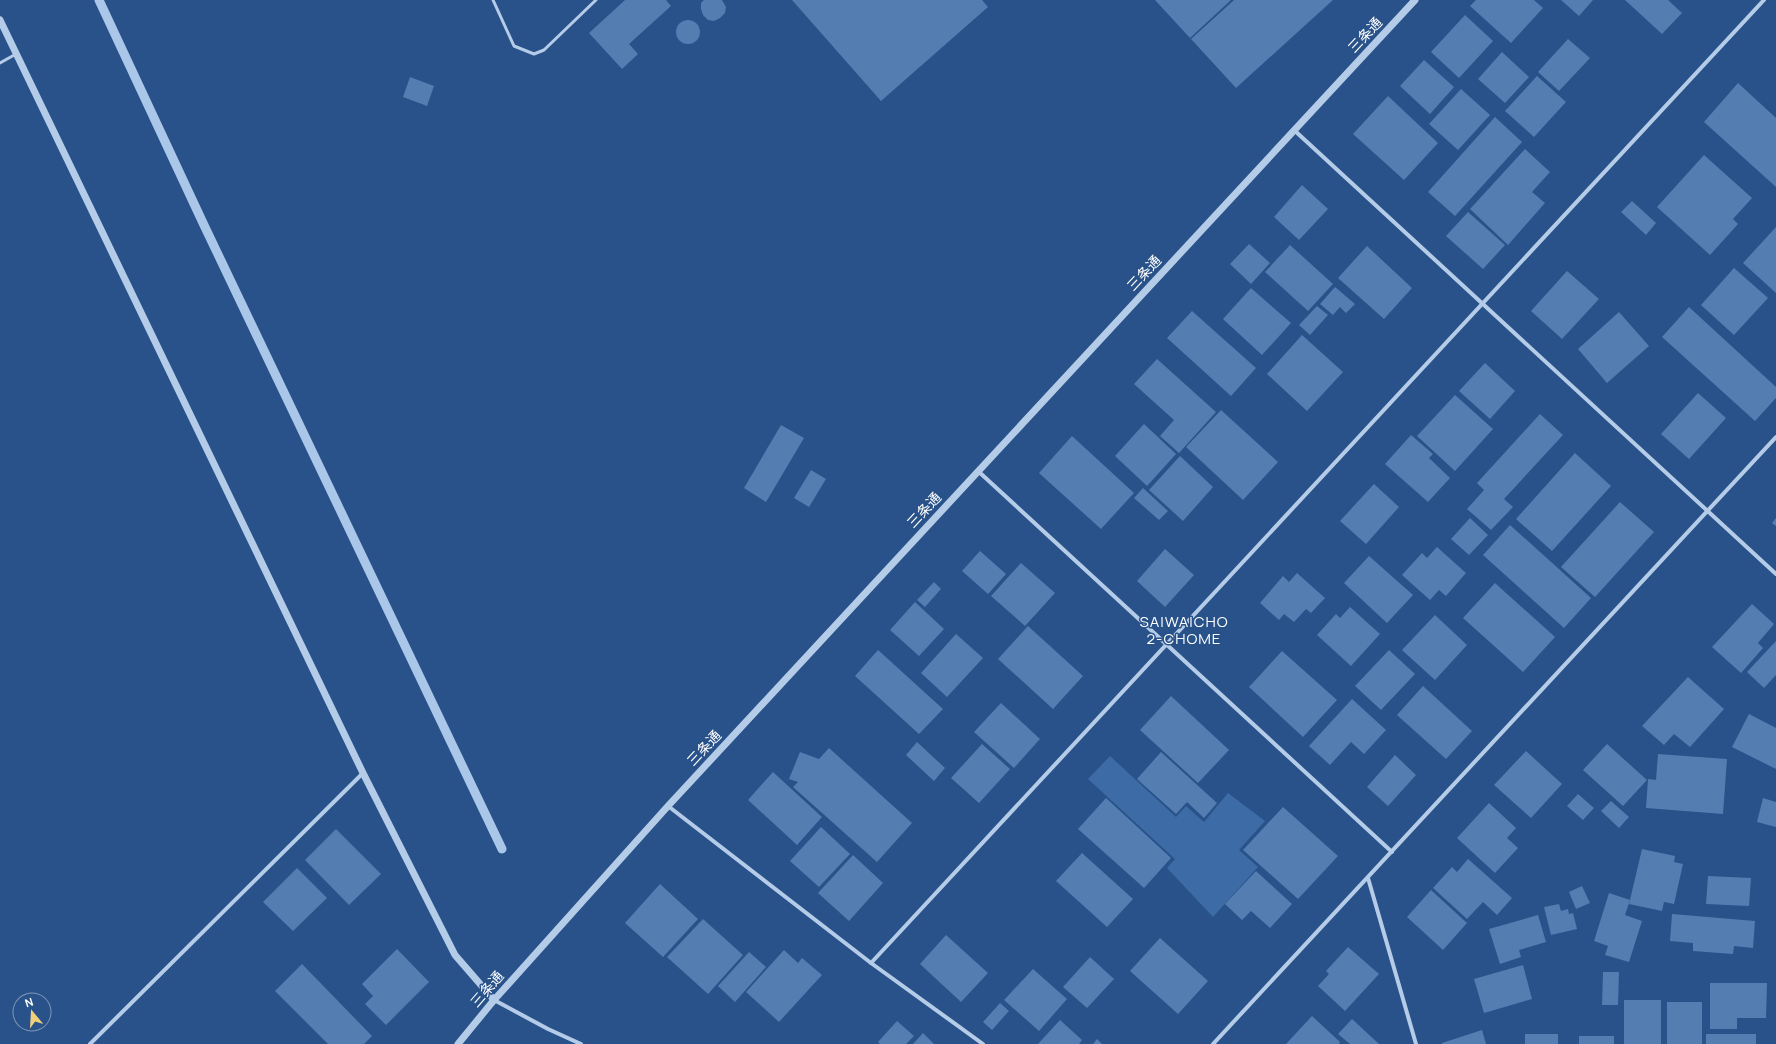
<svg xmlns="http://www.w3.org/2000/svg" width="1776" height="1044" font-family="Manrope,'Noto Sans JP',sans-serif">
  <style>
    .green { fill: #3c6ba5 }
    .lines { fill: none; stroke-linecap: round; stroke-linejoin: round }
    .stream { stroke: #aac7e9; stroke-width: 9 }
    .building { fill: #547db2 }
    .service { stroke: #b5cce9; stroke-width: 3 }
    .minor { stroke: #b5cce9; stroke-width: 4 }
    .tertiary { stroke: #b5cce9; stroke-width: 7 }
    .labels { text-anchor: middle; stroke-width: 3; stroke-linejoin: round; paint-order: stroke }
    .street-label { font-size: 14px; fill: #fff; stroke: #285289 }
    .neighbourhood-label { font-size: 15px; letter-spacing: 1px; fill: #fff; stroke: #285289 }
  </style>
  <rect width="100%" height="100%" fill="#285289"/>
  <path class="green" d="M1110 756 1176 817 1186 806 1204 822 1228 793 1265 821 1239 850 1258 867 1213 917 1167 868 1175 859 1088 779Z"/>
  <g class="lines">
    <path class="stream" d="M99 0 203 223 502 849"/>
  </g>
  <g class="building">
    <path d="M625 0H666L671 6 629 44 638 54 622 69 589 33Z"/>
    <path d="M704 0H722L726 7 725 13 720 18 714 21 708 20 703 15 701 9V3Z"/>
    <path d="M792 0H982L988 7 881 101Z"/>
    <path d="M1155 0H1231L1190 38Z"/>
    <path d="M1234 0H1333L1236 88 1191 39Z"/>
    <path d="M1476 0H1534L1543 8 1511 43 1470 6Z"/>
    <path d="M1561 0H1593L1579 16Z"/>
    <path d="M1625 0H1668L1682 13 1662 34Z"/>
    <path d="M1465 15 1493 41 1459 78 1431 52Z"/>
    <circle cx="688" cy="32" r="12"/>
    <path d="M1568 39 1590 58 1559 91 1538 72Z"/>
    <path d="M1502 52 1529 77 1505 103 1478 79Z"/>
    <path d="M1424 60 1454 87 1430 114 1400 86Z"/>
    <path d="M1537 76 1566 102 1534 137 1505 111Z"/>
    <path d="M410 77 434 86 427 106 403 97Z"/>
    <path d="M1738 83 1776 118V187L1704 122Z"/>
    <path d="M1461 89 1490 115 1458 150 1429 124Z"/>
    <path d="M1388 96 1438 143 1404 180 1353 134Z"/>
    <path d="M1495 117 1522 142 1455 216 1428 192Z"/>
    <path d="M1525 149 1550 172 1532 192 1545 203 1508 245 1470 209Z"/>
    <path d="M1704 155 1752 198 1733 219 1738 224 1710 255 1657 207Z"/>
    <path d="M1302 185 1328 209 1299 240 1274 217Z"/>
    <path d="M1632 201 1656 223 1646 235 1621 212Z"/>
    <path d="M1468 212 1505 245 1483 269 1446 236Z"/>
    <path d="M1776 227V293L1743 263Z"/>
    <path d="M1249 244 1270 263 1251 284 1230 264Z"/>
    <path d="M1290 245 1333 284 1308 311 1265 272Z"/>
    <path d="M1367 246 1412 288 1384 319 1338 278Z"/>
    <path d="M1734 268 1768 298 1734 335 1701 305Z"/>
    <path d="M1567 271 1599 299 1562 339 1531 311Z"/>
    <path d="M1335 287 1355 304 1346 313 1340 307 1333 315 1320 304Z"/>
    <path d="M1251 288 1291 323 1262 355 1223 319Z"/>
    <path d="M1317 306 1328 315 1310 335 1299 325Z"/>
    <path d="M1689 307 1776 387V398L1755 421 1662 337Z"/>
    <path d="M1192 311 1256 368 1231 396 1167 338Z"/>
    <path d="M1619 312 1649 346 1607 383 1578 349Z"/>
    <path d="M1302 335 1343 372 1307 411 1267 374Z"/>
    <path d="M1157 359 1216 412 1179 453 1160 436 1174 420 1134 384Z"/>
    <path d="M1485 363 1515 391 1490 419 1459 391Z"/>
    <path d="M1698 393 1726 418 1689 459 1661 434Z"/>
    <path d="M1455 395 1493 429 1455 471 1417 436Z"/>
    <path d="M1221 410 1278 462 1243 500 1186 447Z"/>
    <path d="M1540 414 1563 435 1504 499 1513 507 1491 530 1467 509 1484 490 1477 483Z"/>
    <path d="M1144 424 1176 454 1147 486 1115 456Z"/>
    <path d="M781 425 804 438 766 502 744 488Z"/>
    <path d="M1411 435 1433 454 1429 458 1450 478 1428 502 1385 464Z"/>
    <path d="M1072 436 1134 493 1101 529 1039 473Z"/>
    <path d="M1575 453 1611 486 1552 551 1516 519Z"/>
    <path d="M1180 456 1213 487 1183 521 1149 490Z"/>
    <path d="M811 470 826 479 809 507 794 498Z"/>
    <path d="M1374 484 1399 507 1366 544 1340 521Z"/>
    <path d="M1143 488 1168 511 1159 520 1134 498Z"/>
    <path d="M1620 502 1654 532 1595 597 1561 567Z"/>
    <path d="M1470 518 1488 535 1469 555 1451 539Z"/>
    <path d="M1776 518V526L1772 523Z"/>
    <path d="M1510 525 1591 598 1564 628 1483 555Z"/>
    <path d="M1437 547 1466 573 1446 596 1439 590 1430 600 1402 575 1422 553 1427 558Z"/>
    <path d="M1165 549 1194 575 1165 607 1137 581Z"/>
    <path d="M980 551 1006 574 988 594 962 571Z"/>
    <path d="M1369 556 1413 595 1387 623 1344 583Z"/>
    <path d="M1021 563 1055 593 1025 626 991 596Z"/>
    <path d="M1297 573 1325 598 1311 613 1306 609 1294 622 1284 614 1279 620 1260 603 1283 576 1289 582Z"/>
    <path d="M934 582 941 589 925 607 917 600Z"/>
    <path d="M1495 583 1555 637 1523 672 1463 618Z"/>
    <path d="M915 602 944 629 919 656 890 630Z"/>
    <path d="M1752 604 1774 624 1758 643 1763 648 1741 673 1712 647Z"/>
    <path d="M1350 607 1380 634 1351 666 1317 635 1336 614 1340 618Z"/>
    <path d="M1435 615 1467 645 1435 680 1402 650Z"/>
    <path d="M1028 626 1083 676 1053 709 998 659Z"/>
    <path d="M956 634 983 658 947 697 921 673Z"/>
    <path d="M1776 641V675L1764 688 1747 672Z"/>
    <path d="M878 650 943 709 919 734 855 676Z"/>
    <path d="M1389 650 1415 674 1381 710 1355 686Z"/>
    <path d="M1282 651 1337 700 1303 737 1249 687Z"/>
    <path d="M1688 677 1724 709 1690 747 1674 734 1664 745 1642 726Z"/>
    <path d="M1423 686 1472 731 1446 759 1397 715Z"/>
    <path d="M1171 696 1229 750 1198 783 1140 730Z"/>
    <path d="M1352 699 1386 730 1364 754 1351 742 1330 765 1309 746Z"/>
    <path d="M1001 703 1040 739 1014 768 974 732Z"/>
    <path d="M1749 714 1776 728V769L1732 747Z"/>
    <path d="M917 742 945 768 934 781 906 755Z"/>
    <path d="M982 744 1010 769 979 803 951 778Z"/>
    <path d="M1607 744 1647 780 1623 806 1583 770Z"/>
    <path d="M829 748 912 823 877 862 793 787 798 782 789 779 800 752 819 759Z"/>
    <path d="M1526 751 1562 784 1531 818 1494 785Z"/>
    <path d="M1161 752 1217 803 1204 818 1187 802 1176 814 1137 779Z"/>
    <path d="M1658 754 1727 759 1723 814 1646 808 1648 779 1656 780Z"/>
    <path d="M1395 755 1416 775 1388 806 1367 787Z"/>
    <path d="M773 772 822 817 797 845 748 800Z"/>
    <path d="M1578 794 1594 808 1583 820 1567 806Z"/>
    <path d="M1106 798 1171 858 1144 888 1078 829Z"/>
    <path d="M1763 798 1776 802V827L1757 822Z"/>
    <path d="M1611 801 1629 817 1619 828 1601 811Z"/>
    <path d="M1489 803 1516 828 1507 838 1518 848 1495 873 1457 838Z"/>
    <path d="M1283 807 1338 856 1298 899 1243 850Z"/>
    <path d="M821 827 850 854 819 887 790 861Z"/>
    <path d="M336 829 381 874 349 905 305 860Z"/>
    <path d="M1642 849 1675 856 1674 862 1683 864 1674 904 1664 902 1662 911 1629 904Z"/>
    <path d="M1082 853 1133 899 1107 927 1056 881Z"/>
    <path d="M853 855 883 883 849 921 818 893Z"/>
    <path d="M1468 859 1512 898 1497 915 1483 902 1467 919 1433 888 1452 867 1457 872Z"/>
    <path d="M297 868 327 898 293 931 263 902Z"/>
    <path d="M1256 871 1292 904 1270 928 1251 911 1242 920 1225 904Z"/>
    <path d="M1708 876 1751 878 1749 906 1706 904Z"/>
    <path d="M660 884 698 919 663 957 625 923Z"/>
    <path d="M1582 886 1590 903 1576 909 1569 892Z"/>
    <path d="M1431 890 1467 923 1443 950 1407 917Z"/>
    <path d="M1609 893 1630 900 1625 915 1642 921 1629 962 1605 955 1608 946 1594 941Z"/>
    <path d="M1559 904 1561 911 1568 909 1569 914 1573 913 1577 929 1551 935 1544 907Z"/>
    <path d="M1672 914 1755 921 1753 948 1734 946 1733 954 1693 951V943L1670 941Z"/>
    <path d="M1538 915 1546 942 1519 950 1521 957 1500 964 1489 929Z"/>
    <path d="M703 919 743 955 708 994 667 957Z"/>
    <path d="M946 935 988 973 961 1002 920 964Z"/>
    <path d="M1160 938 1208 981 1178 1014 1130 971Z"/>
    <path d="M1348 947 1379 974 1345 1011 1318 986 1329 974 1326 971Z"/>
    <path d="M397 949 429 982 386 1025 365 1004 373 996 362 984Z"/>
    <path d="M784 950 798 963 802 958 822 975 779 1022 746 992Z"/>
    <path d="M749 952 766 967 735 1002 718 986Z"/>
    <path d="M1090 957 1114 979 1087 1008 1063 987Z"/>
    <path d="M302 964 372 1036 364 1044H328L275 991Z"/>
    <path d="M1523 965 1532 999 1484 1013 1474 979Z"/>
    <path d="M1033 969 1067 999 1039 1031 1004 1000Z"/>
    <path d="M1603 972H1619L1618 1005H1602Z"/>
    <path d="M1710 983H1767L1766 1018H1737V1029H1710Z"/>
    <rect x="1624" y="1000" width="37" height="44"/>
    <rect x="1667" y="1002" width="35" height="42"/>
    <path d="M1000 1003 1009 1011 992 1030 983 1022Z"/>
    <path d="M1312 1016 1340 1042 1339 1044H1286Z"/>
    <path d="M1352 1019 1379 1044H1350L1338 1034Z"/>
    <path d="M1060 1020 1082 1040 1079 1044H1038Z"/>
    <path d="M897 1021 914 1036 906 1044H880L878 1042Z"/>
    <path d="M1482 1030 1486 1044H1442V1043Z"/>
    <path d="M923 1033 934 1044H913Z"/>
    <rect x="1525" y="1034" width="33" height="10"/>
    <rect x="1706" y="1034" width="50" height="10"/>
    <rect x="1579" y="1036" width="35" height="8"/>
    <path d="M1097 1039 1102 1044H1093Z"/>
  </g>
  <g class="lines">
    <g class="service">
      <path d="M493 0 514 46 534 54 544 50 596 0"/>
      <path d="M0 63 16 54"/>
    </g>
    <g class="minor">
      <path d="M1294 130 1776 574"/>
      <path d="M978 471 1392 852"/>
      <path d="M668 806 871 963 983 1044"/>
      <path d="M1368 878 1416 1044"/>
      <path d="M871 963 1764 0"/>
      <path d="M494 1000 548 1029 581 1044"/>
      <path d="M90 1044 363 773"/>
      <path d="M1213 1044 1776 437"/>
    </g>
    <g class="tertiary">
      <path d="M0 20 363 773 455 955 494 1000"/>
      <path d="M458 1044 494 1000 668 806 1415 0"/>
    </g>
  </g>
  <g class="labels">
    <g class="street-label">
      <text transform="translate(1365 35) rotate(-47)" y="5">三条通</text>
      <text transform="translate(1144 273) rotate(-47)" y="5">三条通</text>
      <text transform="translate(924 510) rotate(-47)" y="5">三条通</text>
      <text transform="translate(704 748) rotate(-47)" y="5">三条通</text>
      <text transform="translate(487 989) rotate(-49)" y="5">三条通</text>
    </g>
    <g class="neighbourhood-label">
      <text x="1184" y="627">SAIWAICHO<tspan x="1184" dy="17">2-CHOME</tspan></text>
    </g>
  </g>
  <g transform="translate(32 1012) rotate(342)"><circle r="19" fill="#285289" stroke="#7e97b8"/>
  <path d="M0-3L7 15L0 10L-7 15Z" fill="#f1d07b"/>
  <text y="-6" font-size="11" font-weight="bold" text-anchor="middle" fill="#ffffff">N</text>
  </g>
</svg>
